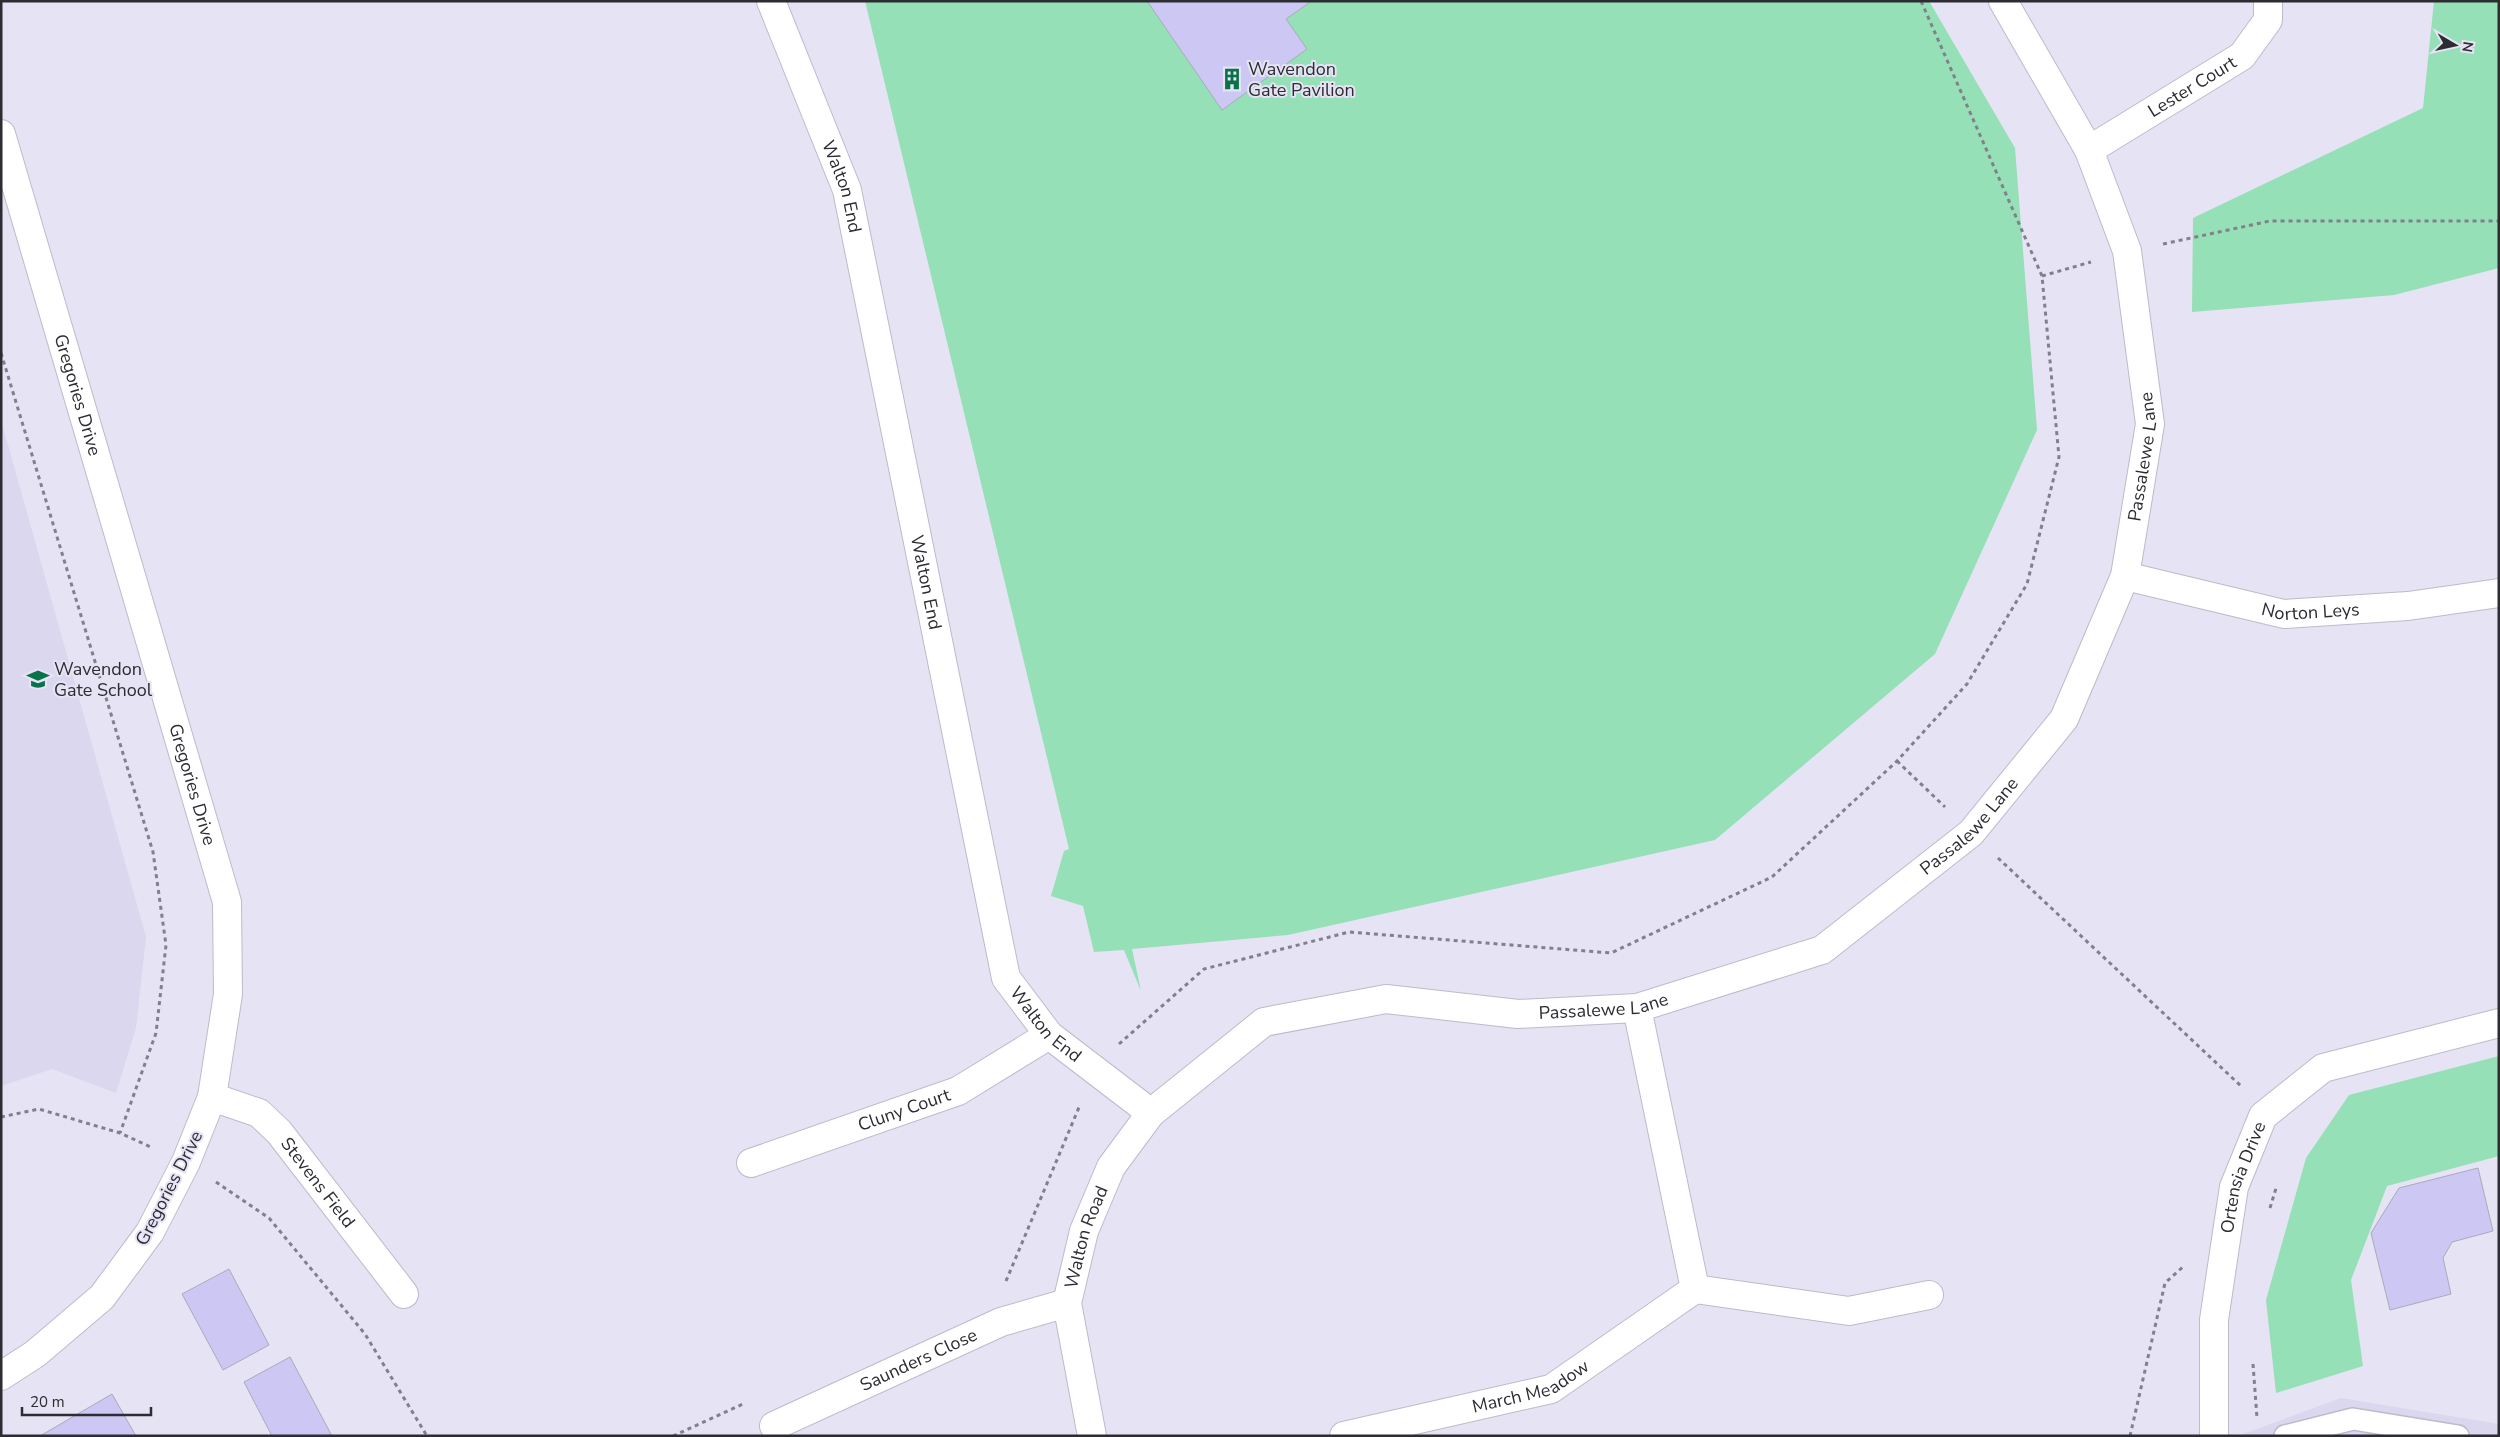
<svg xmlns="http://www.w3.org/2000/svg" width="2500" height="1437" font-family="'Nunito Sans',sans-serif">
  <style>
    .built { fill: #dad7ef }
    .green { fill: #95e0b7 }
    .building { fill: #cdc7f3; stroke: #aba9b9 }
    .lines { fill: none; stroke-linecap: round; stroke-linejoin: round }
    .service-casing { stroke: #bcbbcb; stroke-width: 24 }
    .minor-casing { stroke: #bcbbcb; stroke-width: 30 }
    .tertiary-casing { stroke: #bcbbcb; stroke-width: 30 }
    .path { stroke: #81808b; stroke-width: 3; stroke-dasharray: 4 4; stroke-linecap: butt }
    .service { stroke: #fff; stroke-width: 21 }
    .minor { stroke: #fff; stroke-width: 28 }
    .tertiary { stroke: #fff; stroke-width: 28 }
    .labels { text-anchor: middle; stroke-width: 4; stroke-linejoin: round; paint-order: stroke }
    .poi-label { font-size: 18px; fill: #2c2c32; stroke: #e5e3f4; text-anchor: start }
    .street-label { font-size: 18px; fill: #2c2c32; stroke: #e5e3f4 }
  </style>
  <rect width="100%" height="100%" fill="#e5e3f4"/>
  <g class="built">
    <path d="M1 420 146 937 136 1028 116 1093 52 1069 1 1086Z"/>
    <path d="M2341 1398 2499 1424V1436H2238Z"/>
  </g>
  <g class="green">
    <path d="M865 1H1929L2015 148 2037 430 1935 654 1715 840 1288 935 1132 949 1141 991 1124 950 1094 952 1083 906 1051 896 1064 851 1069 849Z"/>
    <path d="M2434 1H2499V268L2394 295 2192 312 2193 218 2423 108Z"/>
    <path d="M2499 1056V1156L2387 1186 2351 1280 2363 1366 2276 1393 2266 1300 2306 1158 2349 1095Z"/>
  </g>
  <g class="building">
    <path d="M1147 1H1308L1309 3 1286 19 1307 49 1222 110Z"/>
    <path d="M2478 1168 2493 1231 2452 1242 2443 1258 2451 1294 2390 1310 2371 1233 2399 1188Z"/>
    <path d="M229 1269 269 1345 223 1370 182 1294Z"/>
    <path d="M290 1357 332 1436H272L244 1382Z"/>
    <path d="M112 1394 136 1436H40Z"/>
  </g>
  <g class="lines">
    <g class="service-casing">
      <path id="service" d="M2285 1436 2353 1419 2458 1436"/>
    </g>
    <g class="minor-casing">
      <g id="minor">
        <path id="s1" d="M771 1 847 190 1006 978 1049 1035 1151 1113"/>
        <path id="s2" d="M2089 150 2242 56 2268 20V1"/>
        <path id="s3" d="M2125 576 2284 614 2408 606 2499 593"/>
        <path d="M1637 1008 1695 1289"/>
        <path id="s4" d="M212 1097 259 1113 279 1132 404 1294"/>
        <path id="s5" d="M751 1163 958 1091 1049 1035"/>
        <path id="s6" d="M774 1426 1001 1322 1067 1303"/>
        <path id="s7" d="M1344 1436 1551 1389 1695 1289 1849 1311 1929 1295"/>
        <path id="s8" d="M2214 1436V1320L2228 1226 2234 1187 2263 1116 2323 1068 2499 1023"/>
      </g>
    </g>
    <g class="tertiary-casing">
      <g id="tertiary">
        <path id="s9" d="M1 134 227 902 228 994 212 1097 186 1162 150 1232 102 1297 35 1354 1 1376"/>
        <path id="s10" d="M1092 1436 1067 1303 1084 1231 1111 1167 1151 1113 1264 1022 1386 999 1518 1014 1637 1008 1822 950 1971 833 2064 719 2125 576 2150 424 2127 251 2089 150 2003 1"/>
      </g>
    </g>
    <g class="path">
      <path d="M2163 244 2270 221H2499"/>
      <path d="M2042 276 2091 262"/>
      <path d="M1 353 153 852 166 945 156 1033 120 1133"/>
      <path d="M1897 761 1945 807"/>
      <path d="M1998 858 2242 1087"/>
      <path d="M1119 1044 1204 969 1349 932 1611 953 1772 877 1897 761 1967 684 2027 584 2059 457 2042 276 1921 1"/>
      <path d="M1 1117 39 1109 120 1133 153 1148"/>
      <path d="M216 1182 269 1218 365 1334 427 1436"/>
      <path d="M2270 1208 2277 1185"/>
      <path d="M1006 1281 1080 1105"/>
      <path d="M2253 1364 2257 1418"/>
      <path d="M673 1436 743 1404"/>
      <path d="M2130 1436 2165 1283 2185 1265"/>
    </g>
    <use href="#service" class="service"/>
    <use href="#minor" class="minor"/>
    <use href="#tertiary" class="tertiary"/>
  </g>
  <defs>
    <g id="building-bare" transform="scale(1.725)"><path d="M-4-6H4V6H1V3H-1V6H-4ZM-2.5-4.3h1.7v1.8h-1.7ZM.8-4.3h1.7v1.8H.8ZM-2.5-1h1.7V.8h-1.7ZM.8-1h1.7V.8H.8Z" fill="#097249" stroke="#e5e3f4" stroke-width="2.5" paint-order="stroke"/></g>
    <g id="school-bare" transform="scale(1.725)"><path d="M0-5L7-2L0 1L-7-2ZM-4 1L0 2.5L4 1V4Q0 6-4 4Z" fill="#097249" stroke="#e5e3f4" stroke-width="2.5" paint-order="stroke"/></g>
  </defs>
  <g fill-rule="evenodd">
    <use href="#building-bare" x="1232" y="79"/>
    <use href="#school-bare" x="38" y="679"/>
  </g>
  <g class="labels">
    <g class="poi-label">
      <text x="1248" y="75">Wavendon<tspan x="1248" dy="21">Gate Pavilion</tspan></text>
      <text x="54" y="675">Wavendon<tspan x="54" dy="21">Gate School</tspan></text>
    </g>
    <g class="street-label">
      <text dy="6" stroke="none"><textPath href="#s2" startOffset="121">Lester Court</textPath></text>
      <text dy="6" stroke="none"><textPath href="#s1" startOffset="199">Walton End</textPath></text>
      <text dy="6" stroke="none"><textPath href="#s9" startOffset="272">Gregories Drive</textPath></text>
      <text dy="6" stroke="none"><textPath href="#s10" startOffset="1674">Passalewe Lane</textPath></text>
      <text dy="6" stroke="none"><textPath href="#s1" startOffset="604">Walton End</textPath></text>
      <text dy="6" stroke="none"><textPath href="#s3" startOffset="190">Norton Leys</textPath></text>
      <text dy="6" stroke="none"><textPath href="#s9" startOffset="678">Gregories Drive</textPath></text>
      <text dy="6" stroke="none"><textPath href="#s10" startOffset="1254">Passalewe Lane</textPath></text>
      <text dy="6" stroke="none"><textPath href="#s10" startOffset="834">Passalewe Lane</textPath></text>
      <text dy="6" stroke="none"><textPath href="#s1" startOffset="1069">Walton End</textPath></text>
      <text dy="6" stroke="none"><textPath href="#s5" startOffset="162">Cluny Court</textPath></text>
      <text dy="6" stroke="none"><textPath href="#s8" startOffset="262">Ortensia Drive</textPath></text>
      <text dy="6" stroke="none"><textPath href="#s4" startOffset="141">Stevens Field</textPath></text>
      <text transform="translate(169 1188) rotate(-63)" y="6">Gregories Drive</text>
      <text dy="6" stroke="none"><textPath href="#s10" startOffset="204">Walton Road</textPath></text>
      <text dy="6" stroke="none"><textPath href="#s6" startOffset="159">Saunders Close</textPath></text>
      <text dy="6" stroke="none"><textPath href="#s7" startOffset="194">March Meadow</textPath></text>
    </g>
  </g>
  <rect width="2500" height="1437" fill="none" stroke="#2c2c32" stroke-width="5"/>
  <g transform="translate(2455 45) rotate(99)" stroke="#e5e3f4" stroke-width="4" paint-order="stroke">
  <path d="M0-4L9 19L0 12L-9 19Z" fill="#2c2c32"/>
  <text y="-8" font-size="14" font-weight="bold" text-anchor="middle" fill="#2c2c32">N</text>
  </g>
  <path d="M22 1407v8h129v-8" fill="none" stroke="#2c2c32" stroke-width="2.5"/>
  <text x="30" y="1407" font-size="15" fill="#2c2c32" stroke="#e5e3f4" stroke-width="4" paint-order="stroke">20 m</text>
</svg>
